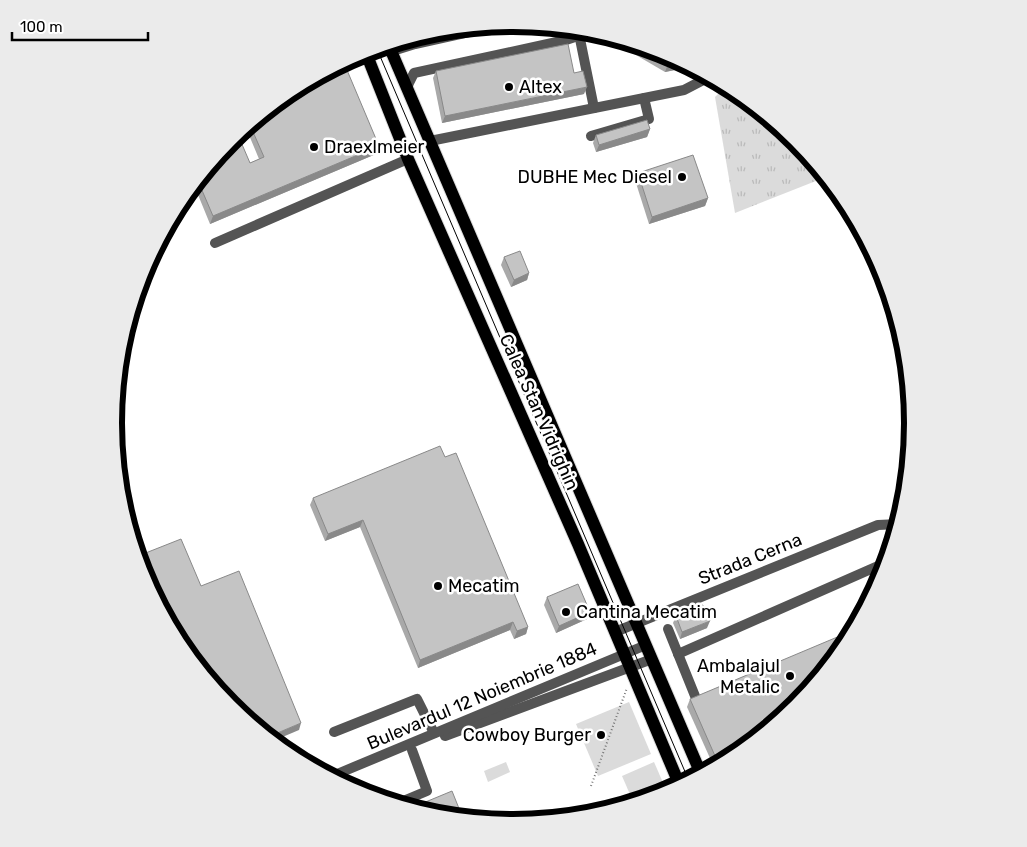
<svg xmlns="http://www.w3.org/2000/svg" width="1027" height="847" font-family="Rubik,sans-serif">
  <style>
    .green { fill: #dbdbdb }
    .park { fill: url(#park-tufts) }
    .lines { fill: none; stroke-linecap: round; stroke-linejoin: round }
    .major-casing { stroke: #dbdbdb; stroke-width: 14 }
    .path { stroke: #767676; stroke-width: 2; stroke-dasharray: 1 2.5; stroke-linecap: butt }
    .minor { stroke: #545454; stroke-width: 10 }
    .major { stroke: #000; stroke-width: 12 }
    .tram { stroke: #000; stroke-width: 1 }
    .wall { fill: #a9a9a9 }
    .shaded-wall { fill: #898989 }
    .building { fill: #c4c4c4; stroke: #898989 }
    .poi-dot { fill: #000; stroke: #fff; stroke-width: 2 }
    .labels { text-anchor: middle; stroke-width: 5; stroke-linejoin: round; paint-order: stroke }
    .poi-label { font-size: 18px; fill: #000; stroke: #fff; text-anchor: start }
    .street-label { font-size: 18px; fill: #000; stroke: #fff }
    .rim { fill: none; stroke: #000; stroke-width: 6 }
  </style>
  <defs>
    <pattern id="park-tufts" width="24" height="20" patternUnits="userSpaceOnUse" patternTransform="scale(1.25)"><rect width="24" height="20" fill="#dbdbdb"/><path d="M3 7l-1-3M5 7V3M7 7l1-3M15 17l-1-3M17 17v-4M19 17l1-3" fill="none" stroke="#bababa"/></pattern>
  </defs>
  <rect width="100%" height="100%" fill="#fff"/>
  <g class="green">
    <path d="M629 702 651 754 598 776 576 724Z"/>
    <path d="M506 762 510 772 488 782 484 771Z"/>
    <path d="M654 762 664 785 632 799 622 776Z"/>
  </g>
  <path class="park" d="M726 86 736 91 796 141 826 177 735 213 715 97Z"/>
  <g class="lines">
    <g class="major-casing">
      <g id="major">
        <path d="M389 46 701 774"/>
        <path d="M366 53 408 159 578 544 680 786"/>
      </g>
    </g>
    <path class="path" d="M591 786 627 688"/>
    <g class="minor">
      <path d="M579 34 594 108"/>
      <path d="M390 45 399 49 415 44 496 26"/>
      <path d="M407 87 414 73 566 40 575 37 582 31"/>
      <path d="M591 136 649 119 644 98"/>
      <path d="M430 141 684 90 709 77"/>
      <path d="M215 243 408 159"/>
      <path d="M668 629 695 696"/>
      <path d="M615 632 878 525 899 524"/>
      <path d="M678 654 887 562"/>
      <path d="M334 732 417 699 434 733"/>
      <path d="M445 736 652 659"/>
      <path d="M330 777 646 645"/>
      <path d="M396 804 427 791 412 750"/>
      <path d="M625 805 659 791 661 794"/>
    </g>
    <use href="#major" class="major"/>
    <path class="tram" d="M377 49 689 781"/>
  </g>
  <g class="wall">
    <path d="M626 42 667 54 690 67 665 72 624 48Z"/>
    <path d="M436 71 574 73 584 94 442 123 433 78Z"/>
    <path d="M292 91 379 146 376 154 210 224 194 185 231 141 250 163 259 159 246 128Z"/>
    <path d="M650 129 647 137 596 152 593 143 596 135Z"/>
    <path d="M638 173 708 198 705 206 649 224 635 180Z"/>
    <path d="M504 257 529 273 527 280 511 287 501 265Z"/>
    <path d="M445 457 528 627 526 634 514 639 510 630 418 668 360 527 325 541 310 505 313 498Z"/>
    <path d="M547 597 590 612 587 619 556 633 544 605Z"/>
    <path d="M676 616 707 628 680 639 673 623Z"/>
    <path d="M690 699 735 756 714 767 687 707Z"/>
  </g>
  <g class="shaded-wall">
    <path d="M671 56 690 67 665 72Z"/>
    <path d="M587 87 584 94 442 123 445 116Z"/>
    <path d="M650 129 647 137 596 152 599 145Z"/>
    <path d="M379 146 376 154 210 224 213 216Z"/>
    <path d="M708 198 705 206 649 224 652 217Z"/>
    <path d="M529 273 527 280 511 287 514 280Z"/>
    <path d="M363 520 360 527 325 541 328 534Z"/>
    <path d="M590 612 587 619 556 633 559 626Z"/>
    <path d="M710 621 707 628 680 639 682 632Z"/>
    <path d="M513 622 510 630 418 668 420 660Z"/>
    <path d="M528 627 526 634 514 639 517 631Z"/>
    <path d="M301 723 299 730 273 741 268 737Z"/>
  </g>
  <g class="building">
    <path d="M568 44 574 73 583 71 587 87 445 116 436 71Z"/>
    <path d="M344 63 379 146 213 216 198 181 231 141 238 135 250 163 264 157 250 125 292 91Z"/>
    <path d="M647 120 650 129 599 145 596 135Z"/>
    <path d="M693 155 708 198 652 217 638 173Z"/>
    <path d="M520 251 529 273 514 280 504 257Z"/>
    <path d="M440 446 445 457 456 453 528 627 517 631 513 622 420 660 363 520 328 534 313 498Z"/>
    <path d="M181 539 201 586 239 571 301 723 268 737 231 706 181 645 144 576 138 556Z"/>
    <path d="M578 584 590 612 559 626 547 597Z"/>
    <path d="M703 605 710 621 682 632 676 616Z"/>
    <path d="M854 630 846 646 796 706 735 756 719 765 690 699Z"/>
    <path d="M452 791 462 816 457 818 435 816 411 808Z"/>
    <path d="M660 792 664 794 638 801Z"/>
  </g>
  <g class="poi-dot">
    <circle cx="509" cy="87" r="5"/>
    <circle cx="314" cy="147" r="5"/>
    <circle cx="682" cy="177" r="5"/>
    <circle cx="438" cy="586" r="5"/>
    <circle cx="566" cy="612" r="5"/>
    <circle cx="790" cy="676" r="5"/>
    <circle cx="601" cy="735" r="5"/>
  </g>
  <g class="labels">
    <g class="poi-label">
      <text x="519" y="93">Altex</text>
      <text x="324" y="153">Draexlmeier</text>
      <text x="672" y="183" text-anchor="end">DUBHE Mec Diesel</text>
      <text x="448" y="592">Mecatim</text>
      <text x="576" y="618">Cantina Mecatim</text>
      <text x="780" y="672" text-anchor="end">Ambalajul<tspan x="780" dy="21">Metalic</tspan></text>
      <text x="591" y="741" text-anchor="end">Cowboy Burger</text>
    </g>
    <g class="street-label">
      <text transform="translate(539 412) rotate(66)" y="6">Calea Stan Vidrighin</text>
      <text transform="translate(750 559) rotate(-22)" y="6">Strada Cerna</text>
      <text transform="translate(482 696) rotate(-23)" y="6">Bulevardul 12 Noiembrie 1884</text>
    </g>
  </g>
  <path d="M0 0H1027V847H0ZM122 423a391 391 0 1 1 782 0a391 391 0 1 1-782 0Z" fill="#ebebeb" fill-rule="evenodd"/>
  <path class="rim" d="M122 423a391 391 0 1 1 782 0a391 391 0 1 1-782 0Z"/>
  <path d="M12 32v8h136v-8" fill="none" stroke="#000000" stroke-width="2.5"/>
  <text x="20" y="32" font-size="15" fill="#000000" stroke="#ffffff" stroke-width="4" paint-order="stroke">100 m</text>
</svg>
